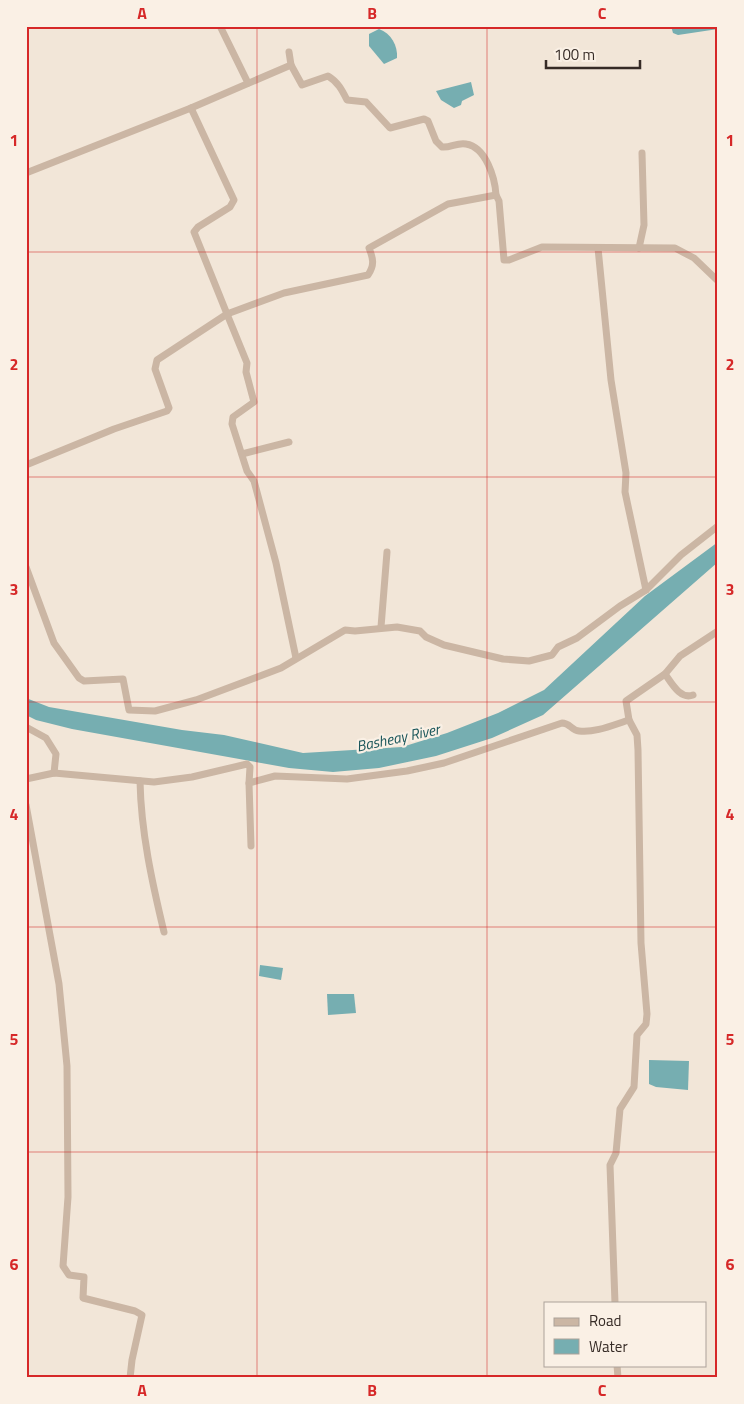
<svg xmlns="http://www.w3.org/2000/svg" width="744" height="1404" font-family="'Titillium Web',sans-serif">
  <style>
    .water { fill: #76aeb1 }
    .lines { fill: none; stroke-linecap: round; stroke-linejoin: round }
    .minor { stroke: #cbb6a4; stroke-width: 7 }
    .grid { fill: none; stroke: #d62828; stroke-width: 1; stroke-opacity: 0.55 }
    .labels { text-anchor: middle; stroke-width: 4.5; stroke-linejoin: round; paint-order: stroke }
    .water-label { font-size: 15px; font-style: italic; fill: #195559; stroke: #faf0e5 }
    .neatline { fill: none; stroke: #d62828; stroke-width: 2 }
    .grid-label { font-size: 16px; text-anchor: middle; font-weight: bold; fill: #d62828 }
  </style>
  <rect width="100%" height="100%" fill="#f2e6d8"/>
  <g class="water">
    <path d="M671 26H718V29L678 35 673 33Z"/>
    <path d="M379 29C391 33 398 46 397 58L384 64 369 46V34Z"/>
    <path d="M471 82 474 95 462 101 461 105 454 108 441 100 436 91Z"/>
    <path d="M718 542V562L543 715 492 738 436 756 379 768 333 772 289 768 72 729 36 720 26 715V698L49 707 182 730 224 735 303 753 402 747 447 733 498 713 544 690 645 596Z"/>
    <path d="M260 965 283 968 281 980 259 976Z"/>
    <path d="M327 994H354L356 1013 328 1015Z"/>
    <path d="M649 1060 689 1061 688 1090 656 1087 649 1084Z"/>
  </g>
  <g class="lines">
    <g class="minor">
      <path d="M220 26 248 83"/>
      <path d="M291 65 302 85 328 76C338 82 342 90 347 100L366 102 390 128 424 119 428 121 436 141 442 147C450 148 458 142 466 144 486 147 495 178 496 195"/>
      <path d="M191 108 234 200 230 207 198 227 194 232 227 314 284 293 368 275C375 265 373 258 369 248L448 204 496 195 499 201 504 260H509L542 247 675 248 694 258 718 281"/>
      <path d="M26 173 191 108 291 65 289 52"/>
      <path d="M598 248 611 380 626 473 625 492 646 590"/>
      <path d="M639 248 644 225 642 153"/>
      <path d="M242 454 289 442"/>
      <path d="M26 465 114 429 167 411 169 408 155 369 157 360 227 314 247 363 246 372 254 402 233 417 232 424 247 471 254 481 276 563 296 658"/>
      <path d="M26 567 54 643 79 678 84 681 123 679 129 710 155 711 196 700 281 668 345 630 355 631 397 627 420 631 426 637 444 645 503 659 529 661 552 655 558 647 577 638 620 606 646 590 681 555 718 526"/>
      <path d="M381 627 387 552"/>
      <path d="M665 674C671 682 680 700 693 695"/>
      <path d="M26 727 46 738 56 754 54 773"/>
      <path d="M26 779 54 773 154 782 192 777 247 764 250 767 249 783"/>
      <path d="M140 781C141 832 152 882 164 932"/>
      <path d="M26 805 59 984 67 1066 68 1197 63 1266 69 1275 84 1277 83 1298 135 1311 142 1315 132 1360 130 1378"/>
      <path d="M251 846 249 783 275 776 347 779 407 771 444 763 562 723C570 723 571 730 579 731 595 733 613 725 629 720L626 701 665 674 680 656 718 631"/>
      <path d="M615 1303 610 1165 616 1153 620 1109 634 1087 637 1035 646 1024 647 1014 641 943 638 750 637 735 629 720"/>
      <path d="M617 1365 618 1378"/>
    </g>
  </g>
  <path class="grid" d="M257 26V1378M487 26V1378M26 252H718M26 477H718M26 702H718M26 927H718M26 1152H718"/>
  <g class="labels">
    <g class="water-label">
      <text transform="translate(398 738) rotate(-12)" y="5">Basheay River</text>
    </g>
  </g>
  <rect width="744" height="1404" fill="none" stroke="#faf0e5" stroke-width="55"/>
  <rect x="544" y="1302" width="162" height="65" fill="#faf0e5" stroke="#aca199"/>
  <rect x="554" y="1318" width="25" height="8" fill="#cbb6a4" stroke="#aca199"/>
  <text x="589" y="1326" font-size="15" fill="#362b26">Road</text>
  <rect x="554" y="1339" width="25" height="15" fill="#76aeb1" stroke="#aca199"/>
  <text x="589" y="1352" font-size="15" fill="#362b26">Water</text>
  <path d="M546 60v8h94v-8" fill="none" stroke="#362b26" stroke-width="2.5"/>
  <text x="554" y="60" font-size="15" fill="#362b26" stroke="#faf0e5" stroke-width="4" paint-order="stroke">100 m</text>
  <rect x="28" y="28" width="688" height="1348" class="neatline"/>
  <g class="grid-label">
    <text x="142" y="19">A</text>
    <text x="372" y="19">B</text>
    <text x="602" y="19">C</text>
    <text x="14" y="146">1</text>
    <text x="730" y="146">1</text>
    <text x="14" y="370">2</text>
    <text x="730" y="370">2</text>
    <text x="14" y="595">3</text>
    <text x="730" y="595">3</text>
    <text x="14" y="820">4</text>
    <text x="730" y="820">4</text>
    <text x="14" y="1045">5</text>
    <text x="730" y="1045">5</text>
    <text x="14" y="1270">6</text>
    <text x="730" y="1270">6</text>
    <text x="142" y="1396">A</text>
    <text x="372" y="1396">B</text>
    <text x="602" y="1396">C</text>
  </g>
</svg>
